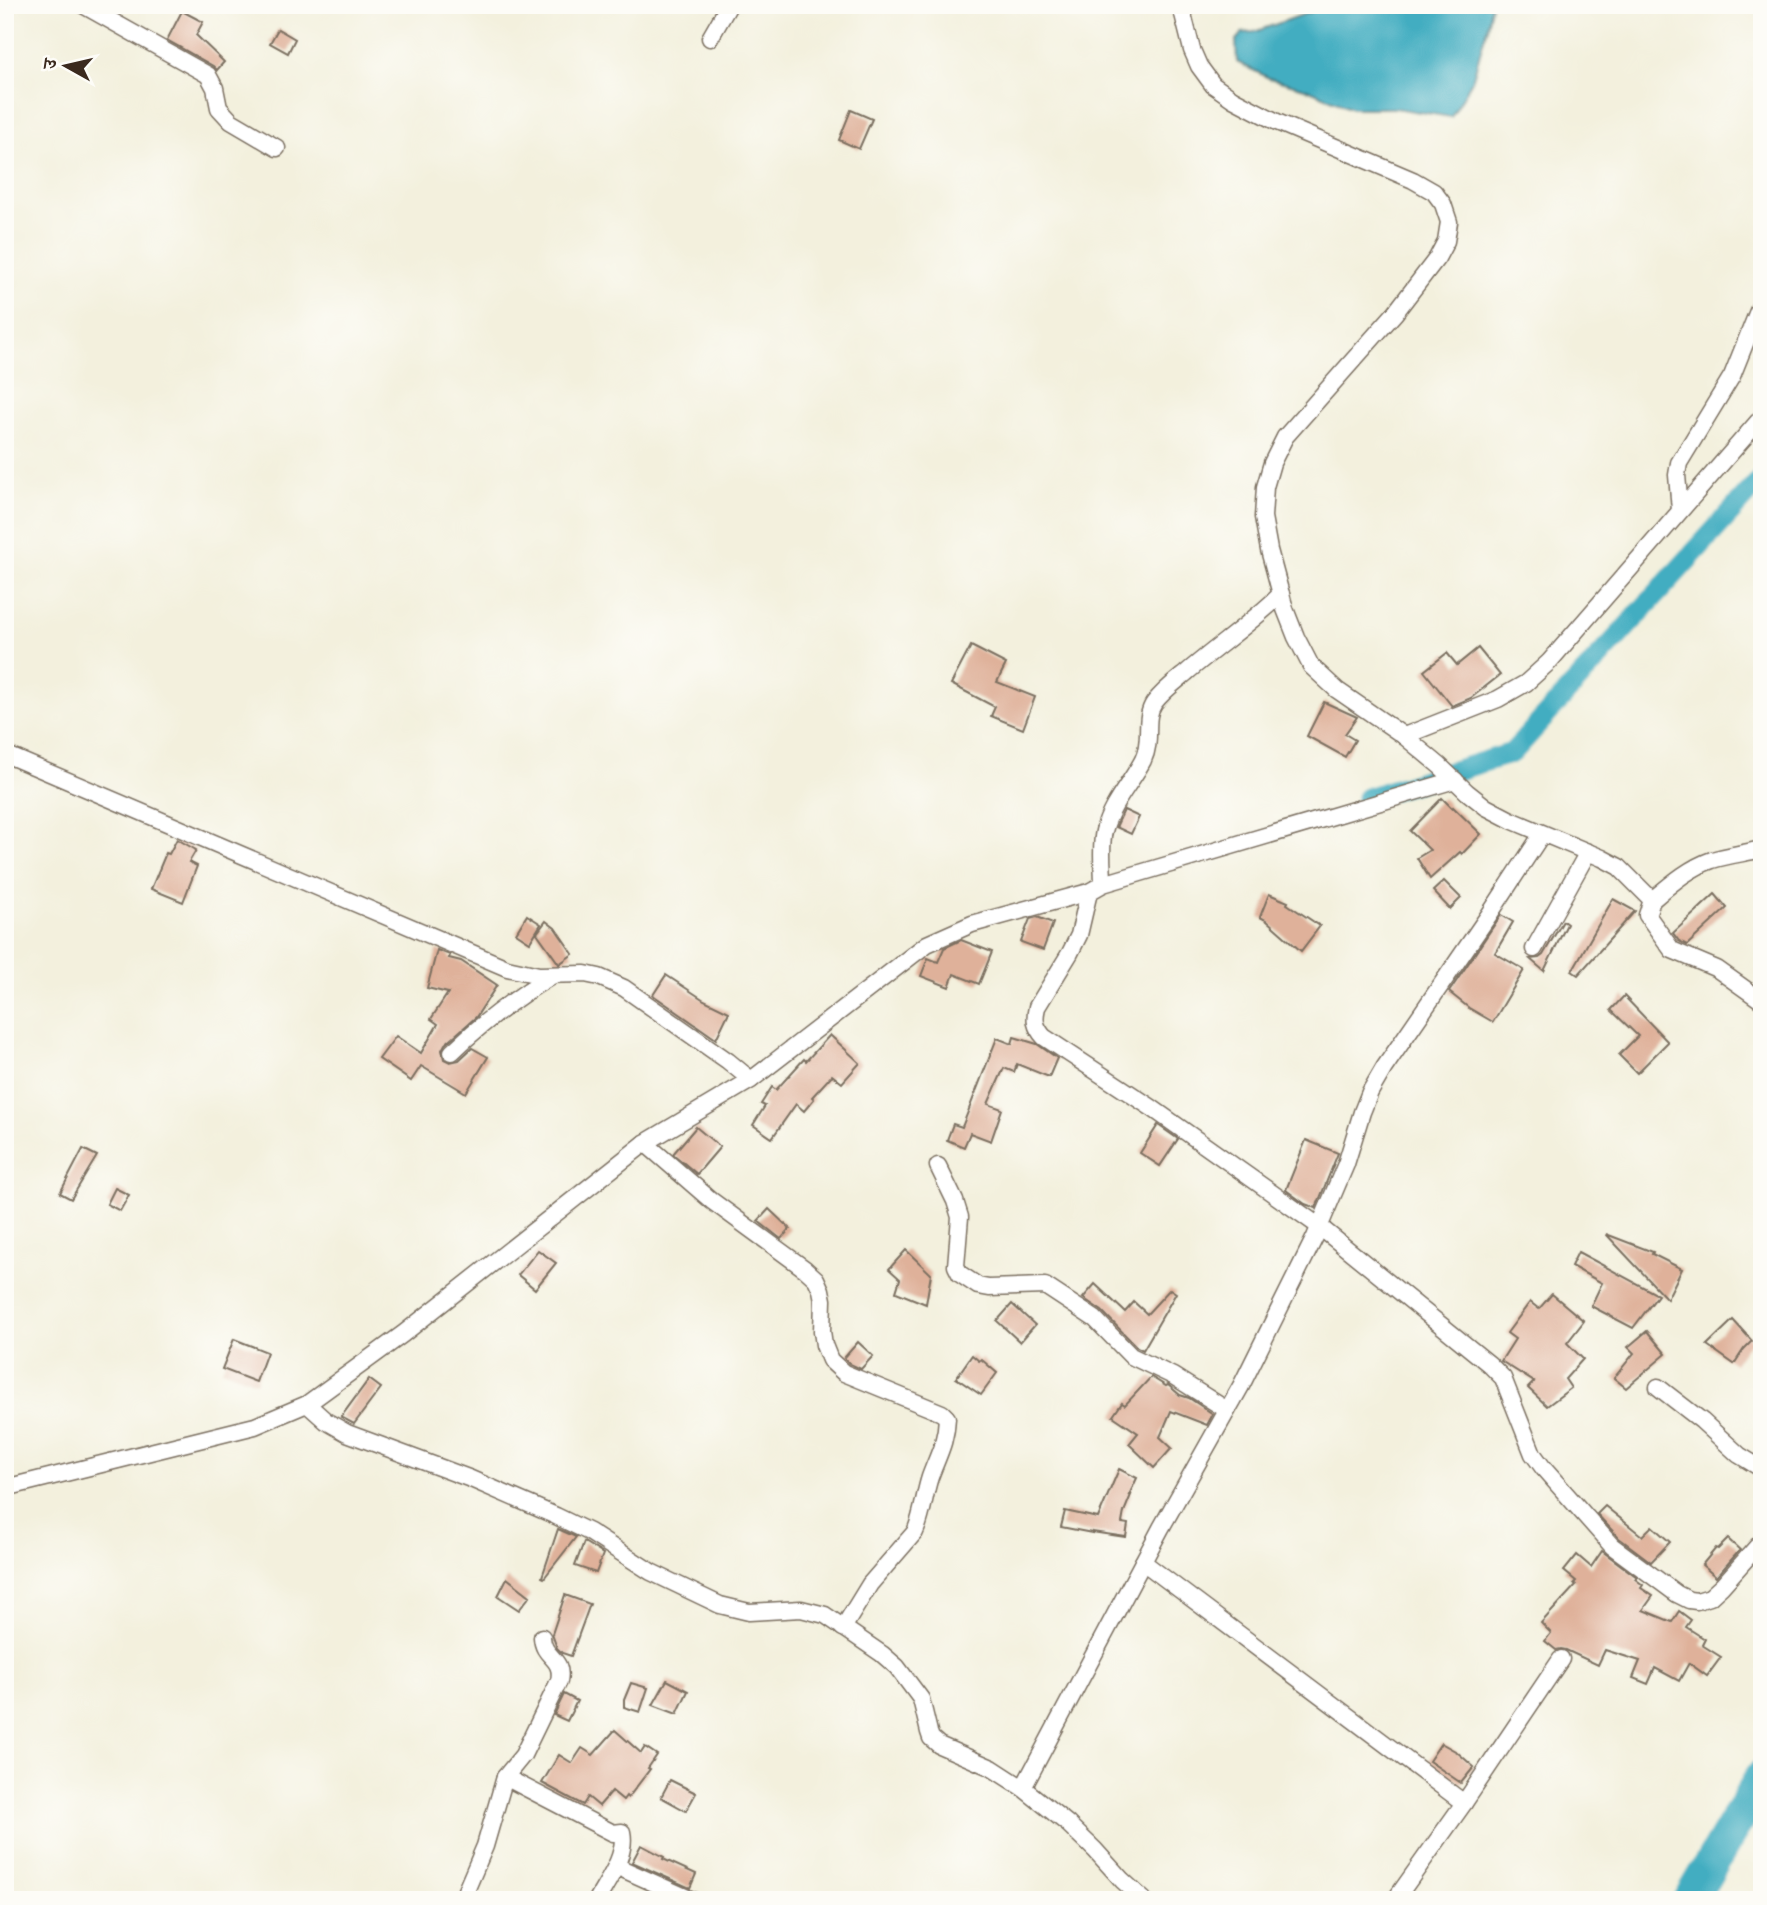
<svg xmlns="http://www.w3.org/2000/svg" width="1767" height="1905" font-family="'EB Garamond','Noto Serif Devanagari',serif">
  <style>
    .water { fill: #42adc1; stroke: #3e6c70; stroke-width: 2 }
    .lines { fill: none; stroke-linecap: round; stroke-linejoin: round }
    .canal { stroke: #42adc1; stroke-width: 21 }
    .river { stroke: #42adc1; stroke-width: 35 }
    .building { fill: #dfb19a }
    .minor-casing { stroke: #7b6f61; stroke-width: 19 }
    .minor { stroke: #fff; stroke-width: 16 }
  </style>
  <rect width="100%" height="100%" fill="#fdfcf7"/>
  <filter id="ink" filterUnits="userSpaceOnUse"><feTurbulence type="fractalNoise" baseFrequency=".0143" numOctaves="2"/><feDisplacementMap in="SourceGraphic" scale="14" xChannelSelector="R" yChannelSelector="G"/><feConvolveMatrix kernelMatrix="1 2 1 2 8 2 1 2 1" color-interpolation-filters="sRGB"/></filter>
  <filter id="wash" filterUnits="userSpaceOnUse"><feTurbulence type="fractalNoise" baseFrequency=".00686" numOctaves="4" result="noise"/><feDisplacementMap in="SourceGraphic" scale="28" xChannelSelector="R" yChannelSelector="G"/><feGaussianBlur stdDeviation="1.57" result="paint"/><feColorMatrix in="noise" values="0 0 0 0 0 0 0 0 0 0 0 0 0 0 0 0 0 1.4 0 .05"/><feComposite in="paint" operator="in"/></filter>
  <g filter="url(#wash)">
    <rect width="100%" height="100%" fill="#f3f0dd"/>
    <path class="water" d="M1330 5H1491L1487 28 1472 81 1451 117 1395 108H1352L1305 88 1269 78 1237 62 1236 40 1242 33 1254 32Z"/>
    <g class="lines">
      <path class="canal" d="M1367 798 1512 753 1762 478"/>
      <path class="river" d="M1690 1900 1762 1777"/>
    </g>
    <g id="blocks">
      <g class="building">
        <path d="M182 11 203 22 196 35 224 62 217 70 213 66 167 40Z"/>
        <path d="M278 29 295 39 288 53 270 43Z"/>
        <path d="M851 110 872 119 859 149 839 140Z"/>
        <path d="M971 646 1006 664 997 682 1035 697 1023 729 991 716 995 707 951 684Z"/>
        <path d="M1478 648 1500 675 1471 698 1452 706 1424 671 1447 653 1457 665Z"/>
        <path d="M1324 702 1357 717 1345 734 1355 740 1345 757 1307 736Z"/>
        <path d="M1442 798 1452 808 1453 807 1481 834 1462 854 1460 852 1430 879 1417 858 1430 850 1410 831Z"/>
        <path d="M1124 810 1139 817 1131 834 1116 827Z"/>
        <path d="M177 839 196 850 189 862 197 866 183 902 151 889 166 853 169 854Z"/>
        <path d="M1444 881 1461 898 1450 909 1433 891Z"/>
        <path d="M1269 894 1288 902 1287 904 1320 926 1301 951 1266 920 1260 917Z"/>
        <path d="M1715 894 1727 908 1687 945 1679 941 1673 933Z"/>
        <path d="M1613 899 1635 911 1578 975 1572 971Z"/>
        <path d="M527 915 541 924 530 942 516 933Z"/>
        <path d="M1501 915 1513 922 1495 953 1524 970 1493 1022 1469 1008 1449 992Z"/>
        <path d="M1037 917 1053 923 1043 950 1021 942 1030 919Z"/>
        <path d="M546 921 555 928 573 954 559 964 537 933Z"/>
        <path d="M1563 921 1567 924 1544 971 1530 959 1539 958 1543 955Z"/>
        <path d="M961 940 992 952 979 984 954 974 949 987 921 976 928 958 938 962 944 948Z"/>
        <path d="M437 950 450 955 449 958 461 961 497 985 476 1017 445 1044 442 1050 444 1059 450 1062 459 1060 472 1048 488 1057 466 1093 421 1066 411 1081 379 1059 396 1036 421 1053 438 1024 431 1019 448 993 427 988Z"/>
        <path d="M666 975 704 1000 729 1012 716 1039 653 995Z"/>
        <path d="M1624 996 1668 1042 1637 1073 1619 1055 1638 1036 1611 1010Z"/>
        <path d="M830 1035 860 1063 842 1083 832 1075 812 1097 814 1099 804 1111 796 1104 772 1138 753 1125 765 1106 761 1104 772 1087 776 1090 804 1059 806 1061Z"/>
        <path d="M1014 1037 1037 1044 1057 1058 1049 1077 1017 1064 1014 1072 1004 1068 988 1104 1002 1109 991 1141 970 1133 964 1147 947 1140 953 1124 962 1127 997 1038 1012 1044Z"/>
        <path d="M1158 1125 1178 1139 1160 1166 1140 1153Z"/>
        <path d="M696 1127 720 1147 697 1174 673 1154Z"/>
        <path d="M1306 1140 1338 1153 1316 1208 1305 1204 1286 1190Z"/>
        <path d="M83 1149 97 1156 71 1199 60 1193Z"/>
        <path d="M115 1188 129 1195 120 1211 107 1204Z"/>
        <path d="M769 1209 790 1229 781 1239 758 1221Z"/>
        <path d="M1606 1234 1653 1252 1652 1254 1682 1269 1667 1299Z"/>
        <path d="M538 1250 556 1263 535 1289 518 1275Z"/>
        <path d="M906 1250 931 1274 926 1304 896 1292 900 1279 889 1269Z"/>
        <path d="M1578 1252 1658 1295 1633 1328 1591 1306 1602 1283 1571 1266Z"/>
        <path d="M1095 1284 1125 1312 1134 1302 1147 1314 1170 1289 1176 1293 1143 1350 1137 1347 1102 1311 1083 1298Z"/>
        <path d="M1552 1294 1584 1321 1567 1343 1583 1359 1565 1379 1571 1388 1547 1406 1528 1388 1534 1382 1501 1361 1515 1339 1507 1333 1530 1302 1539 1309Z"/>
        <path d="M1012 1304 1035 1325 1020 1342 997 1321Z"/>
        <path d="M1733 1320 1752 1341 1744 1349 1734 1364 1707 1345Z"/>
        <path d="M1647 1331 1666 1354 1626 1388 1614 1378 1634 1353 1628 1347Z"/>
        <path d="M234 1339 267 1352 256 1382 222 1369Z"/>
        <path d="M858 1342 873 1356 861 1369 850 1364 844 1358Z"/>
        <path d="M972 1355 979 1361 981 1359 997 1373 981 1395 956 1378Z"/>
        <path d="M1151 1377 1166 1386 1168 1385 1180 1395 1189 1398 1213 1414 1207 1425 1171 1411 1160 1437 1172 1448 1154 1468 1129 1444 1138 1433 1113 1416 1122 1403 1125 1405Z"/>
        <path d="M369 1379 381 1388 354 1424 341 1417Z"/>
        <path d="M1119 1469 1137 1478 1129 1495H1131L1124 1512 1122 1523 1128 1524 1126 1537 1092 1532V1533L1061 1527 1065 1511 1098 1518Z"/>
        <path d="M1605 1506 1642 1536 1652 1526 1670 1542 1651 1562 1619 1538 1597 1514Z"/>
        <path d="M558 1529 576 1537 544 1578 542 1577Z"/>
        <path d="M1728 1539 1740 1550 1716 1577 1702 1565 1716 1548 1718 1549Z"/>
        <path d="M584 1542 603 1554 596 1573 575 1566Z"/>
        <path d="M1602 1551 1637 1577 1635 1579 1643 1585 1641 1588 1653 1596 1643 1610 1672 1622 1679 1611 1691 1620 1686 1627 1705 1639 1702 1645 1721 1657 1707 1676 1689 1663 1679 1681 1655 1668 1648 1684 1633 1678 1640 1661 1605 1650 1598 1665 1566 1650 1561 1649 1556 1650 1545 1641 1551 1633 1541 1623 1576 1585 1574 1583 1576 1581 1564 1571 1577 1555 1591 1567Z"/>
        <path d="M507 1578 530 1596 519 1610 498 1596Z"/>
        <path d="M565 1595 590 1604 571 1656 562 1653 557 1648 552 1634Z"/>
        <path d="M667 1680 688 1691 677 1714 653 1705Z"/>
        <path d="M631 1683 648 1688 640 1712 624 1707V1700Z"/>
        <path d="M564 1694 577 1701 567 1721 554 1715Z"/>
        <path d="M615 1730 641 1753 645 1747 657 1755 648 1768 650 1769 628 1798 626 1796 623 1800 612 1791 599 1806 588 1797 583 1805 542 1783 559 1755 572 1763 582 1748 593 1755Z"/>
        <path d="M1441 1743 1457 1752 1474 1767 1461 1783 1429 1761Z"/>
        <path d="M670 1780 696 1793 686 1811 661 1797Z"/>
        <path d="M641 1845 664 1857 663 1859 696 1874 690 1888 632 1862Z"/>
      </g>
    </g>
  </g>
  <g filter="url(#ink)">
    <use href="#blocks" fill-opacity="0" stroke="#7b6f61" stroke-width="2"/>
    <g class="lines">
      <g class="minor-casing">
        <g id="minor">
          <path d="M83 5 208 75 215 88 219 108 231 121 277 148"/>
          <path d="M1177 5 1183 14 1192 50 1199 66 1213 85 1233 99 1277 122 1413 180 1434 192 1443 204 1449 222 1446 241 1437 258 1395 313 1285 437 1272 463 1265 487 1263 517 1269 550 1285 609 1296 637 1311 666 1337 690 1404 736 1440 766 1467 792 1486 807 1511 820 1602 858 1619 867 1652 900 1647 915 1672 950 1717 969 1762 1001"/>
          <path d="M710 38 729 5"/>
          <path d="M1680 510 1677 475 1679 463 1732 376 1762 301"/>
          <path d="M1404 736 1498 699 1526 683 1549 662 1762 417"/>
          <path d="M5 754 507 968 539 975 585 974 599 977 624 988 728 1061 751 1080"/>
          <path d="M1103 884C1103 867 1100 848 1104 831 1111 804 1131 783 1143 760 1153 739 1143 719 1154 703 1163 691 1175 682 1186 673 1217 646 1252 623 1281 594"/>
          <path d="M1089 892 1079 935 1070 953 1037 1007C1034 1020 1035 1027 1044 1037L1152 1108 1320 1227 1489 1364 1503 1378 1533 1454 1544 1469 1612 1546 1677 1594 1689 1600 1697 1601 1710 1597 1722 1586 1762 1541"/>
          <path d="M1652 900C1670 885 1689 868 1712 860 1728 855 1746 853 1762 849"/>
          <path d="M1534 949 1588 852"/>
          <path d="M452 1052C483 1022 516 997 553 975"/>
          <path d="M645 1143 712 1201 805 1269 816 1279 821 1290 823 1300 822 1331 824 1345 830 1360 844 1373 942 1413 947 1418C946 1443 938 1455 930 1477 924 1495 923 1514 915 1532L870 1584 843 1628"/>
          <path d="M938 1166 955 1201 960 1217 956 1266 960 1274 978 1286 989 1288 1045 1286 1095 1319 1131 1356 1173 1376 1227 1410"/>
          <path d="M1658 1387 1702 1421 1739 1455 1762 1469"/>
          <path d="M307 1404 326 1421 347 1433 471 1479 556 1516 589 1532 651 1572 720 1605 749 1612 801 1609 825 1615 882 1654 897 1667 921 1699 929 1732 931 1738 939 1745 992 1768 1023 1788 1068 1824 1095 1850 1122 1880 1144 1900"/>
          <path d="M5 1488 255 1426 307 1404 403 1334 645 1143 751 1080 927 944 972 924 1089 892 1103 884 1455 780"/>
          <path d="M1143 1562 1464 1803"/>
          <path d="M505 1777 613 1833 622 1832C627 1855 608 1880 597 1900"/>
          <path d="M1023 1788 1161 1528 1241 1386 1315 1237 1346 1164 1362 1112 1370 1092 1384 1068 1489 915 1542 834"/>
          <path d="M616 1866 692 1900"/>
          <path d="M462 1900 485 1846 505 1777 523 1755 559 1681C564 1657 543 1659 542 1637"/>
          <path d="M1395 1900 1464 1803 1561 1659"/>
        </g>
      </g>
      <use href="#minor" class="minor"/>
    </g>
  </g>
  <rect width="1767" height="1905" fill="none" stroke="#fdfcf7" stroke-width="28"/>
  <g transform="translate(66 66) rotate(278)" stroke="#fdfcf7" stroke-width="5" paint-order="stroke">
  <path d="M0-5L12 26L0 18L-12 26Z" fill="#3b2a1e"/>
  <text y="-10" font-size="19" font-weight="bold" text-anchor="middle" fill="#3b2a1e">उ</text>
  </g>
</svg>
